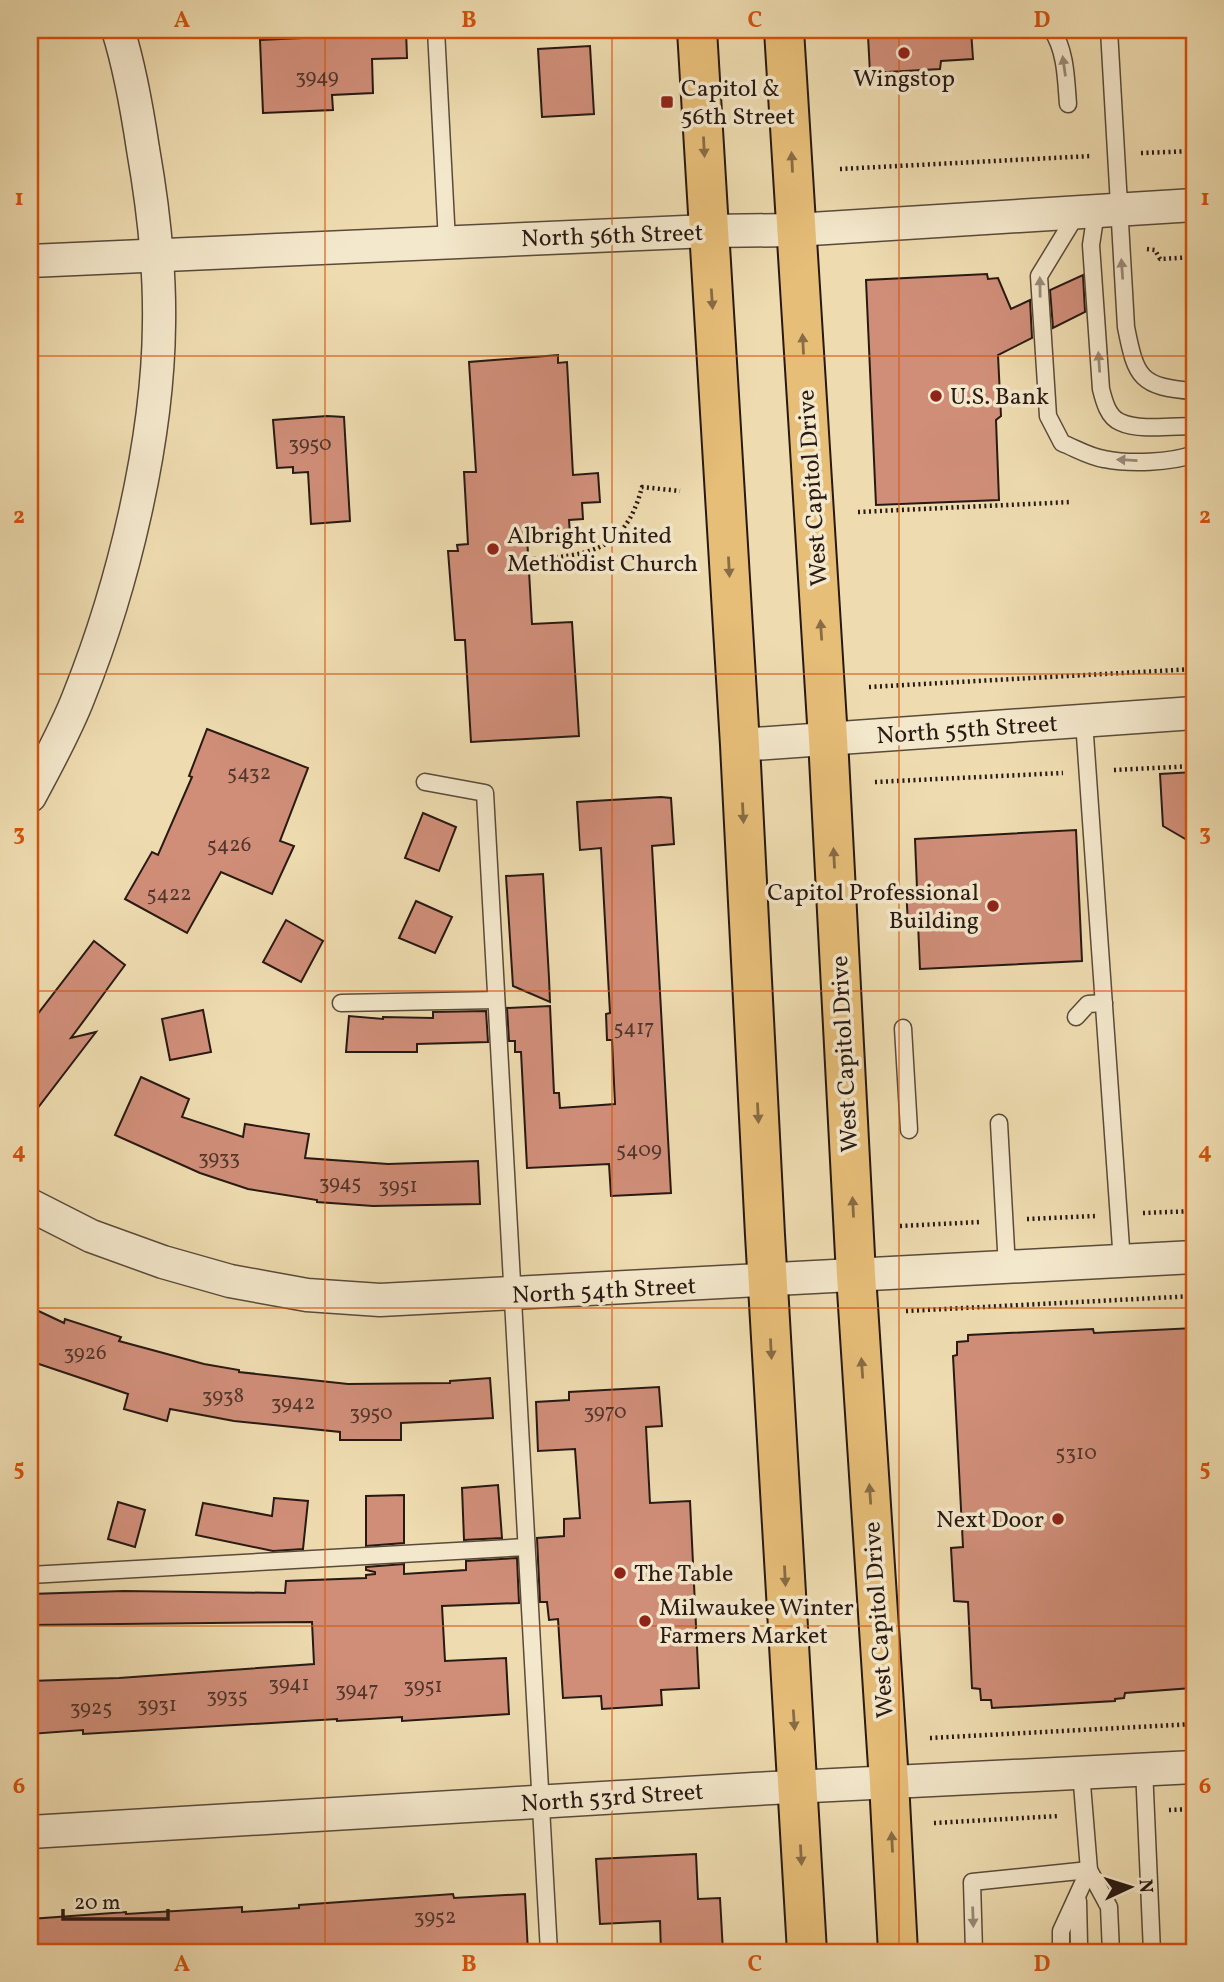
<svg xmlns="http://www.w3.org/2000/svg" width="1224" height="1982" font-family="Vollkorn,serif">
  <style>
    .building { fill: #d08e79; stroke: #281913; stroke-width: 2 }
    .lines { fill: none; stroke-linecap: round; stroke-linejoin: round }
    .service-casing { stroke: #5a4a3a; stroke-width: 19 }
    .minor-casing { stroke: #5a4a3a; stroke-width: 35 }
    .primary-casing { stroke: #281913; stroke-width: 42 }
    .path { stroke: #281913; stroke-width: 4.5; stroke-dasharray: 2 3.5; stroke-linecap: butt }
    .service { stroke: #f4e8cc; stroke-width: 16 }
    .minor { stroke: #f4e8cc; stroke-width: 32 }
    .primary { stroke: #e7be78; stroke-width: 38 }
    .oneway { fill: #988b79 }
    .oneway2 { fill: #886c46 }
    .grid { fill: none; stroke: #d5530d; stroke-width: 2; stroke-opacity: 0.55 }
    .poi-dot { fill: #8f2418; stroke: #f4e8cc; stroke-width: 2.5 }
    .labels { text-anchor: middle; stroke-width: 7; stroke-linejoin: round; paint-order: stroke }
    .number-label { font-size: 21px; fill: #52362c }
    .poi-label { font-size: 24px; fill: #281913; stroke: #f4e8cc; text-anchor: start }
    .street-label { font-size: 24px; fill: #281913; stroke: #f4e8cc }
    .neatline { fill: none; stroke: #d5530d; stroke-width: 2.5 }
    .grid-label { font-size: 23px; text-anchor: middle; font-weight: bold; fill: #d5530d }
  </style>
  <rect width="100%" height="100%" fill="#eedcb0"/>
  <filter id="stains"><feTurbulence type="fractalNoise" baseFrequency=".00286" numOctaves="4"/><feColorMatrix values="0 0 0 0 .2 0 0 0 0 .09 0 0 0 0 .02 0 0 0 .5 -.17"/></filter>
  <radialGradient id="worn" r=".72"><stop offset=".6" stop-color="#630" stop-opacity="0"/><stop offset="1" stop-color="#630" stop-opacity=".3"/></radialGradient>
  <g class="building">
    <path d="M365 30H406L407 58 372 59 373 93 332 95 333 110 263 113 260 40 365 35Z"/>
    <path d="M887 30H971L973 59 941 61 940 69 870 73 868 36 887 35Z"/>
    <path d="M590 46 594 114 542 117 538 49Z"/>
    <path d="M987 274 988 279 998 278 1011 309 1030 300 1032 338 998 355 1001 416 996 420 999 500 876 505 866 280Z"/>
    <path d="M1083 275 1085 312 1053 328 1050 290Z"/>
    <path d="M558 355V363L567 362 573 475 598 473 600 502 582 503 583 519 569 520 570 534 527 536 532 624 572 622 579 736 471 742 465 640H455L448 551H458L457 545 468 544 464 472H476L469 362Z"/>
    <path d="M327 416 344 417 350 521 311 524 308 472 293 473V467L277 468 273 420Z"/>
    <path d="M207 729 308 768 280 841 294 846 272 894 221 872 187 933 125 899 152 852 158 855 192 777 189 776Z"/>
    <path d="M1194 772V844L1163 826 1160 774Z"/>
    <path d="M661 797 671 798 674 844 652 846 671 1193 611 1196 609 1164 527 1168 521 1052H515V1041H509L507 1008 550 1006 554 1093H559L560 1108 615 1104 612 1040H607L606 1014 610 1013 601 848 580 850 577 802Z"/>
    <path d="M423 813 456 827 439 871 405 858Z"/>
    <path d="M1076 830 1082 961 920 969 918 923H908L906 889 917 888 915 839Z"/>
    <path d="M543 874 549 978 550 1002 513 986 506 876Z"/>
    <path d="M416 901 452 917 435 953 399 938Z"/>
    <path d="M286 920 323 941 301 982 263 962Z"/>
    <path d="M94 941 125 965 71 1038 96 1032 30 1118V1024Z"/>
    <path d="M203 1010 211 1052 170 1060 162 1019Z"/>
    <path d="M486 1011 488 1042 417 1044V1052H346L349 1016 383 1019V1017L433 1018V1012Z"/>
    <path d="M141 1077 189 1099 182 1117 243 1137 245 1124 309 1134 305 1158 388 1164 478 1161 480 1204 373 1206 317 1202V1200L248 1189 200 1173 115 1135Z"/>
    <path d="M30 1307 64 1323 65 1319 121 1337 119 1341 204 1364 239 1370V1372L348 1384 450 1383V1381L490 1378 493 1418 401 1423V1440H340V1432L234 1421 170 1409 167 1421 124 1409 128 1394 30 1361Z"/>
    <path d="M1194 1328V1616L1189 1617 1192 1688 1125 1693 1124 1698 1115 1699V1701L992 1708 991 1700H981L980 1689 972 1688 968 1602 954 1601 951 1548 963 1547 953 1356 957 1355V1342L968 1341V1335L1093 1329 1094 1333Z"/>
    <path d="M659 1387 662 1426 646 1427 650 1503 690 1501 699 1688 661 1690 662 1705 602 1709 601 1696 563 1698 558 1619 549 1620 547 1602H540L537 1538 564 1536V1519L580 1518 575 1449 538 1451 536 1402 569 1400V1392Z"/>
    <path d="M498 1485 502 1538 464 1540 462 1488Z"/>
    <path d="M404 1495V1543L366 1546V1496Z"/>
    <path d="M274 1498 308 1501 303 1549 273 1551 196 1535 203 1503 272 1516Z"/>
    <path d="M118 1502 145 1510 135 1547 108 1539Z"/>
    <path d="M517 1558 519 1603 442 1606 445 1661 506 1658 509 1714 402 1721V1717L337 1721V1719L83 1734V1730L30 1734V1681L119 1678 314 1664 312 1622 30 1625V1594L124 1591 285 1593 286 1581 366 1578V1575L375 1574V1572L366 1570V1567L404 1564V1574L466 1570V1561Z"/>
    <path d="M696 1854 698 1899 720 1898 723 1952H661L660 1921 600 1924 596 1859Z"/>
    <path d="M453 1894 454 1898 525 1894 528 1952H347V1946L285 1949V1946L190 1952H30V1919L126 1912V1914L242 1907V1912L299 1908V1905Z"/>
  </g>
  <g class="lines">
    <g class="service-casing">
      <g id="service">
        <path d="M436 30 447 242"/>
        <path d="M1052 30C1066 51 1066 80 1068 104"/>
        <path d="M1109 30 1126 327C1136 378 1140 387 1194 391"/>
        <path d="M1078 212 1039 276 1048 416 1062 443C1075 448 1090 457 1104 459 1129 464 1171 463 1194 454"/>
        <path d="M1096 212 1091 245 1101 389C1104 401 1108 417 1120 422 1138 431 1174 426 1194 426"/>
        <path d="M1084 721 1122 1262"/>
        <path d="M425 782 485 793 549 1952"/>
        <path d="M341 1003 496 1000"/>
        <path d="M1076 1017 1088 1004 1104 1003"/>
        <path d="M903 1028 909 1130"/>
        <path d="M999 1123 1007 1268"/>
        <path d="M30 1575 526 1547"/>
        <path d="M1144 1768 1152 1952"/>
        <path d="M1081 1772 1089 1870 1109 1907 1111 1952"/>
        <path d="M1078 1901 1079 1944"/>
        <path d="M1061 1945V1931L1089 1870"/>
        <path d="M974 1952 972 1882 1089 1870"/>
      </g>
    </g>
    <g class="minor-casing">
      <g id="minor">
        <path d="M30 261 708 231 795 230 1194 205"/>
        <path d="M740 745 1194 713"/>
        <path d="M30 796C47 764 66 730 79 696 123 586 158 442 159 324 160 265 153 206 143 149 137 109 130 68 118 30"/>
        <path d="M30 1205 91 1236 163 1262 230 1281 307 1295 380 1300 1194 1257"/>
        <path d="M30 1832 754 1789 1194 1767"/>
      </g>
    </g>
    <g class="primary-casing">
      <g id="primary">
        <path d="M697 30 740 745 765 1235 807 1952"/>
        <path d="M784 30 828 739 856 1275 889 1782 898 1952"/>
      </g>
    </g>
    <g class="path">
      <path d="M1141 153 1194 151"/>
      <path d="M840 169 1091 156"/>
      <path d="M1147 249 1155 250 1160 259 1194 257"/>
      <path d="M858 512 1071 502"/>
      <path d="M528 559C588 556 625 552 642 487L680 491"/>
      <path d="M869 687 1194 669"/>
      <path d="M1114 770 1194 766"/>
      <path d="M875 782 1063 773"/>
      <path d="M1143 1213 1194 1211"/>
      <path d="M1027 1219 1096 1216"/>
      <path d="M900 1226 980 1222"/>
      <path d="M906 1311 1194 1296"/>
      <path d="M930 1738 1194 1724"/>
      <path d="M1169 1810 1194 1809"/>
      <path d="M934 1823 1059 1816"/>
    </g>
    <use href="#service" class="service"/>
    <use href="#minor" class="minor"/>
    <use href="#primary" class="primary"/>
  </g>
  <defs><path id="oneway-solid" d="M-6-.8H1V-3.2L6.5 0L1 3.2V.8H-6Z" transform="scale(1.75)"/></defs>
  <g class="oneway">
    <use href="#oneway-solid" transform="translate(1064 66) rotate(-98)"/>
    <use href="#oneway-solid" transform="translate(1122 269) rotate(-94)"/>
    <use href="#oneway-solid" transform="translate(1040 287) rotate(-91)"/>
    <use href="#oneway-solid" transform="translate(1099 362) rotate(-94)"/>
    <use href="#oneway-solid" transform="translate(1127 460) rotate(-177)"/>
    <use href="#oneway-solid" transform="translate(973 1917) rotate(88)"/>
  </g>
  <g class="oneway2">
    <use href="#oneway-solid" transform="translate(704 147) rotate(87)"/>
    <use href="#oneway-solid" transform="translate(792 162) rotate(-93)"/>
    <use href="#oneway-solid" transform="translate(712 299) rotate(86)"/>
    <use href="#oneway-solid" transform="translate(803 344) rotate(-93)"/>
    <use href="#oneway-solid" transform="translate(729 567) rotate(87)"/>
    <use href="#oneway-solid" transform="translate(821 630) rotate(-94)"/>
    <use href="#oneway-solid" transform="translate(743 813) rotate(87)"/>
    <use href="#oneway-solid" transform="translate(834 858) rotate(-93)"/>
    <use href="#oneway-solid" transform="translate(758 1113) rotate(87)"/>
    <use href="#oneway-solid" transform="translate(853 1207) rotate(-93)"/>
    <use href="#oneway-solid" transform="translate(771 1349) rotate(87)"/>
    <use href="#oneway-solid" transform="translate(862 1368) rotate(-94)"/>
    <use href="#oneway-solid" transform="translate(870 1494) rotate(-94)"/>
    <use href="#oneway-solid" transform="translate(785 1576) rotate(87)"/>
    <use href="#oneway-solid" transform="translate(794 1720) rotate(86)"/>
    <use href="#oneway-solid" transform="translate(892 1842) rotate(-93)"/>
    <use href="#oneway-solid" transform="translate(801 1855) rotate(87)"/>
  </g>
  <path class="grid" d="M325 30V1952M612 30V1952M899 30V1952M30 356H1194M30 674H1194M30 991H1194M30 1308H1194M30 1626H1194"/>
  <g class="poi-dot">
    <circle cx="904" cy="53" r="7"/>
    <rect x="660" y="95" width="14" height="14" rx="3.5"/>
    <circle cx="936" cy="396" r="7"/>
    <circle cx="493" cy="549" r="7"/>
    <circle cx="993" cy="906" r="7"/>
    <circle cx="1058" cy="1519" r="7"/>
    <circle cx="620" cy="1573" r="7"/>
    <circle cx="645" cy="1621" r="7"/>
  </g>
  <g class="labels">
    <g class="number-label">
      <text x="317" y="83">3949</text>
      <text x="310" y="450">3950</text>
      <text x="249" y="779">5432</text>
      <text x="229" y="851">5426</text>
      <text x="169" y="900">5422</text>
      <text x="634" y="1034">5417</text>
      <text x="639" y="1156">5409</text>
      <text x="219" y="1164">3933</text>
      <text x="340" y="1189">3945</text>
      <text x="398" y="1192">3951</text>
      <text x="85" y="1359">3926</text>
      <text x="223" y="1402">3938</text>
      <text x="293" y="1409">3942</text>
      <text x="605" y="1418">3970</text>
      <text x="371" y="1419">3950</text>
      <text x="1076" y="1459">5310</text>
      <text x="289" y="1690">3941</text>
      <text x="423" y="1692">3951</text>
      <text x="357" y="1696">3947</text>
      <text x="227" y="1702">3935</text>
      <text x="157" y="1711">3931</text>
      <text x="91" y="1714">3925</text>
      <text x="435" y="1923">3952</text>
    </g>
    <g class="poi-label">
      <text x="904" y="86" text-anchor="middle">Wingstop</text>
      <text x="681" y="96">Capitol &amp;<tspan x="681" dy="28">56th Street</tspan></text>
      <text x="950" y="404">U.S. Bank</text>
      <text x="507" y="543">Albright United<tspan x="507" dy="28">Methodist Church</tspan></text>
      <text x="979" y="900" text-anchor="end">Capitol Professional<tspan x="979" dy="28">Building</tspan></text>
      <text x="1044" y="1527" text-anchor="end">Next Door</text>
      <text x="634" y="1581">The Table</text>
      <text x="659" y="1615">Milwaukee Winter<tspan x="659" dy="28">Farmers Market</tspan></text>
    </g>
    <g class="street-label">
      <text transform="translate(612 235) rotate(-2)" y="8">North 56th Street</text>
      <text transform="translate(812 488) rotate(-94)" y="8">West Capitol Drive</text>
      <text transform="translate(967 729) rotate(-4)" y="8">North 55th Street</text>
      <text transform="translate(844 1054) rotate(-93)" y="8">West Capitol Drive</text>
      <text transform="translate(604 1290) rotate(-3)" y="8">North 54th Street</text>
      <text transform="translate(878 1620) rotate(-94)" y="8">West Capitol Drive</text>
      <text transform="translate(612 1797) rotate(-4)" y="8">North 53rd Street</text>
    </g>
  </g>
  <rect width="1224" height="1982" fill="none" stroke="#eedcb0" stroke-width="77"/>
  <g transform="translate(1130 1887) rotate(86)" stroke="#f4e8cc" stroke-width="5" paint-order="stroke">
  <path d="M0-5L12 26L0 18L-12 26Z" fill="#281913"/>
  <text y="-10" font-size="19" font-weight="bold" text-anchor="middle" fill="#281913">N</text>
  </g>
  <path d="M63 1909v10h105v-10" fill="none" stroke="#281913" stroke-width="3.5"/>
  <text x="74" y="1909" font-size="21" fill="#281913" stroke="#f4e8cc" stroke-width="5" paint-order="stroke">20 m</text>
  <rect x="38" y="38" width="1148" height="1906" class="neatline"/>
  <g class="grid-label">
    <text x="182" y="27">A</text>
    <text x="469" y="27">B</text>
    <text x="755" y="27">C</text>
    <text x="1042" y="27">D</text>
    <text x="19" y="205">1</text>
    <text x="1205" y="205">1</text>
    <text x="19" y="523">2</text>
    <text x="1205" y="523">2</text>
    <text x="19" y="840">3</text>
    <text x="1205" y="840">3</text>
    <text x="19" y="1158">4</text>
    <text x="1205" y="1158">4</text>
    <text x="19" y="1475">5</text>
    <text x="1205" y="1475">5</text>
    <text x="19" y="1793">6</text>
    <text x="1205" y="1793">6</text>
    <text x="182" y="1971">A</text>
    <text x="469" y="1971">B</text>
    <text x="755" y="1971">C</text>
    <text x="1042" y="1971">D</text>
  </g>
  <rect width="100%" height="100%" filter="url(#stains)"/>
  <rect width="100%" height="100%" fill="url(#worn)"/>
</svg>
